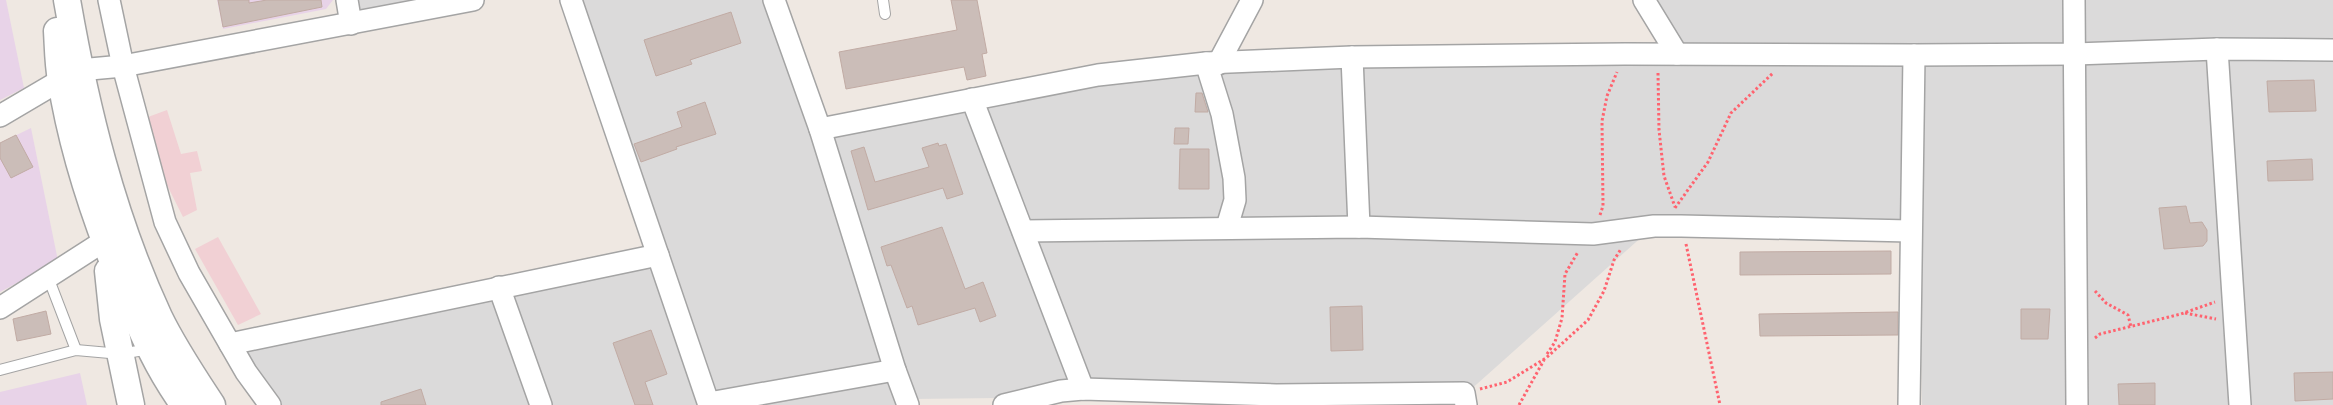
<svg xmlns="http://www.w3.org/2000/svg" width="2333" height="405" font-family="Karla,sans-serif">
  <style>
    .residential { fill: #dbdada }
    .commercial { fill: #f1d0d4 }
    .industrial { fill: #e8d3e8 }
    .building { fill: #cbbdb8; stroke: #c1aba4 }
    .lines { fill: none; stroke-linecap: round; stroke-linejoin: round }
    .service-casing { stroke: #a4a4a4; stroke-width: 12 }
    .minor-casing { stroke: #a4a4a4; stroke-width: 24 }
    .tertiary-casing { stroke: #a4a4a4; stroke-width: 29 }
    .path { stroke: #ff636f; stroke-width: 3; stroke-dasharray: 2.5 2.5; stroke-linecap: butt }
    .service { stroke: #fff; stroke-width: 10 }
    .minor { stroke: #fff; stroke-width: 21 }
    .tertiary { stroke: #fff; stroke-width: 26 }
  </style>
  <rect width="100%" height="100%" fill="#efe8e2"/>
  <g class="residential">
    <path d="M350 0H474L354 23Z"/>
    <path d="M575 0H774L817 127 1095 69 1678 54 1645 0H2333V405H1922L1919 226H1654L1468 392V405H1277L1089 397 913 399 914 405H272L234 344 661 254Z"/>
  </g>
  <g class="commercial">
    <path d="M167 110 181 154 197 151 202 171 190 173 197 210 183 217 165 181 148 117Z"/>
    <path d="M218 237 261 314 238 325 195 249Z"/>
  </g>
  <g class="industrial">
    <path d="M0 0H6L24 88 0 100Z"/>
    <path d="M217 0H333L326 9 223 29Z"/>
    <path d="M31 128 58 261 0 292V143Z"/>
    <path d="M80 373 87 405H0V392Z"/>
  </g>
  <g class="building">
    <path d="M218 0H249V3L267 0H321L322 7 223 27Z"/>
    <path d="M951 0H977L987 53 982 54 986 76 967 80 964 67 846 89 839 52 957 30Z"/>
    <path d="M731 12 741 43 690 60 692 64 656 76 644 40Z"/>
    <path d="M2314 80 2316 111 2269 112 2267 81Z"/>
    <path d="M1196 93H1202L1208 112H1195Z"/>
    <path d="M705 102 716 134 676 147 677 149 641 162 634 144 682 127 677 112Z"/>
    <path d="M1175 128H1189L1188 144H1174Z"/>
    <path d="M16 135 33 167 11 178 0 158V143Z"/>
    <path d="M938 143 939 146 946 144 963 194 947 199 943 188 868 210 851 151 864 147 875 182 929 167 922 148Z"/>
    <path d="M1180 149H1209V189H1179Z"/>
    <path d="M2312 159 2313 180 2268 181 2267 161Z"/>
    <path d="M2186 206 2190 223 2202 222 2207 230V241L2203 246 2164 249 2159 208Z"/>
    <path d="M942 227 965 289 983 282 996 316 980 322 975 308 918 325 912 306 907 308 891 265 887 266 881 247Z"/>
    <path d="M1891 251V274L1740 275V252Z"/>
    <path d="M1362 306 1363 350 1331 351 1330 307Z"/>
    <path d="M2021 309H2050L2048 339H2021Z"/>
    <path d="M46 311 51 334 17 341 13 319Z"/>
    <path d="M1898 312V335L1760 336 1759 314Z"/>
    <path d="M651 330 667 374 645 382 653 405H635L613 343Z"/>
    <path d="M2333 372V399L2295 401 2294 373Z"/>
    <path d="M2155 383V405H2119L2118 384Z"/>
    <path d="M421 389 426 405H381V402Z"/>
  </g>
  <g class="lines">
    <g class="service-casing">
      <g id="service">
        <path d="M883 0 885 14"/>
        <path d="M48 277 76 350"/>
        <path d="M0 370 76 350 121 354 149 349"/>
      </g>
    </g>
    <g class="minor-casing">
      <g id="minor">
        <path d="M109 0 123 66 165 222 189 273 246 372 270 405"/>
        <path d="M347 0 351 24"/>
        <path d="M571 0 709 405"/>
        <path d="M774 0 820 129 895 370 908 405"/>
        <path d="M1644 0 1677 54"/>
        <path d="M2074 0 2077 405"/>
        <path d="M2217 49 2240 405"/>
        <path d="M1352 57 1359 227"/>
        <path d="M1206 63 1222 114 1234 178 1235 200 1227 227"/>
        <path d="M1218 64 1252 0"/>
        <path d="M79 70 123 66 473 0"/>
        <path d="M972 99 1083 389"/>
        <path d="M0 116 61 80"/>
        <path d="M820 129 1098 75 1206 63 1352 57 1625 54 1914 55 2075 54 2217 49 2333 50"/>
        <path d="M1023 231 1359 227 1593 234 1654 226H1681L1910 231"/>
        <path d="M499 287 541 405"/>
        <path d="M0 308 104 241"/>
        <path d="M230 344 658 255"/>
        <path d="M709 403 895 370"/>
        <path d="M1004 405 1061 391 1083 389 1276 395 1464 393 1466 405"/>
        <path d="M1909 405 1914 55"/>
      </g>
    </g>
    <g class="tertiary-casing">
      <g id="tertiary">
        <path d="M67 0C86 109 112 216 159 317 174 348 193 376 212 405"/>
        <path d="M57 31C58 47 58 64 61 80 72 150 95 219 122 284 141 329 155 365 184 405"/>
        <path d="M108 271 113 319 131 405"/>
      </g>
    </g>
    <g class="path">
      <path d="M1658 73 1659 130 1664 176 1675 207"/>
      <path d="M1675 208 1708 162 1731 113 1773 73"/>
      <path d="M1600 215 1603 206 1602 121 1607 96 1617 72"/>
      <path d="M1686 244 1720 405"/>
      <path d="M2095 291 2106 303 2128 315 2131 327"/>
      <path d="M2185 313 2216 319"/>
      <path d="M2095 338 2100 334 2181 314 2215 302"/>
      <path d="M1547 354 1555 342 1562 318 1565 274 1578 252"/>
      <path d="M1480 389 1507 382 1546 358 1588 320 1604 291 1614 260 1621 249"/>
      <path d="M1519 405 1544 360"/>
    </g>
    <use href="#service" class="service"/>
    <use href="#minor" class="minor"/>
    <use href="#tertiary" class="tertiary"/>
  </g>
</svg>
